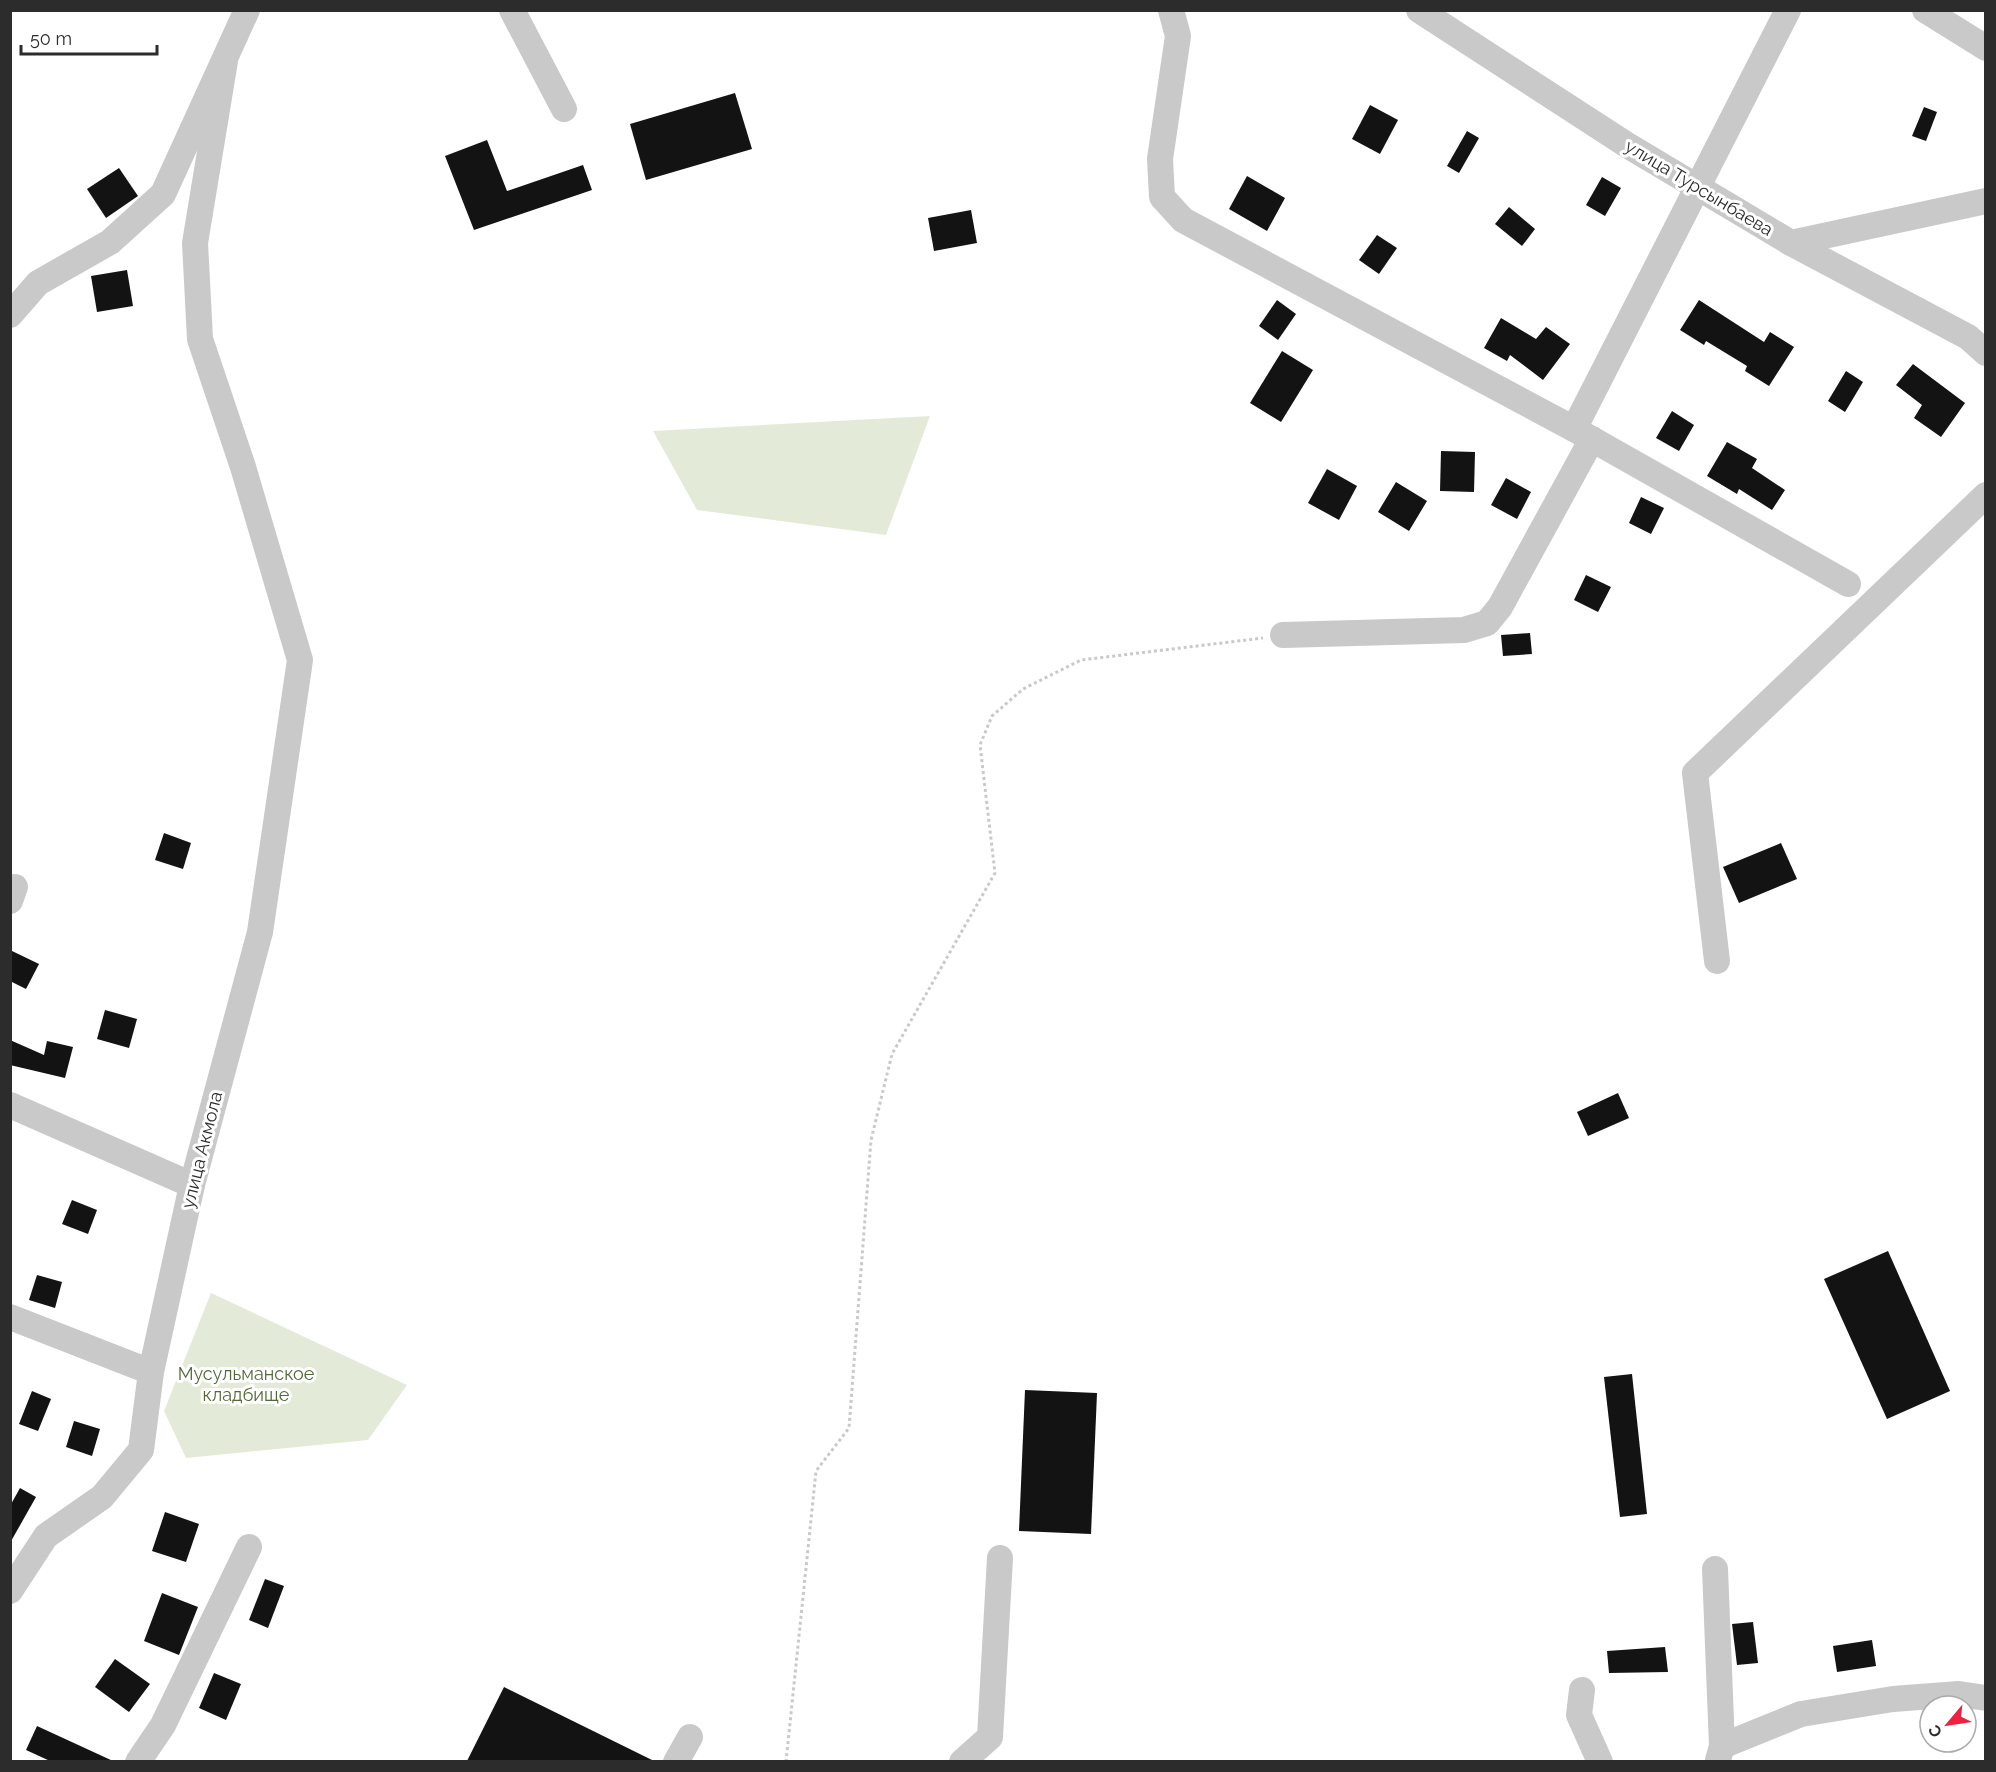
<svg xmlns="http://www.w3.org/2000/svg" width="1996" height="1772" font-family="Raleway,sans-serif">
  <style>
    .green { fill: #e3ebd8 }
    .building { fill: #131313 }
    .lines { fill: none; stroke-linecap: round; stroke-linejoin: round }
    .path { stroke: #c9c9c9; stroke-width: 3; stroke-dasharray: 3 3; stroke-linecap: butt }
    .minor { stroke: #c9c9c9; stroke-width: 26 }
    .labels { text-anchor: middle; stroke-width: 6; stroke-linejoin: round; paint-order: stroke }
    .street-label { font-size: 18px; fill: #2c2c2c; stroke: #fff }
    .park-label { font-size: 18px; fill: #526937; stroke: #fff }
  </style>
  <rect width="100%" height="100%" fill="#fff"/>
  <g class="green">
    <path d="M930 416 886 535 697 510 653 431Z"/>
    <path d="M211 1293 407 1385 368 1440 186 1458 164 1411Z"/>
  </g>
  <g class="building">
    <path d="M735 93 752 149 646 180 630 124Z"/>
    <path d="M1370 105 1398 120 1380 154 1352 139Z"/>
    <path d="M1924 107 1937 112 1926 141 1912 136Z"/>
    <path d="M1467 131 1479 138 1459 173 1447 166Z"/>
    <path d="M487 140 507 191 583 165 592 190 474 230 445 156Z"/>
    <path d="M119 168 138 196 106 218 87 189Z"/>
    <path d="M1247 176 1285 198 1267 231 1229 209Z"/>
    <path d="M1602 177 1621 188 1605 216 1586 205Z"/>
    <path d="M1509 207 1535 229 1522 246 1495 224Z"/>
    <path d="M971 210 977 243 934 251 928 218Z"/>
    <path d="M1377 235 1397 248 1379 274 1359 260Z"/>
    <path d="M127 270 133 306 97 312 91 276Z"/>
    <path d="M1277 300 1296 314 1278 340 1259 326Z"/>
    <path d="M1699 300 1764 342 1770 332 1794 347 1769 386 1745 371 1747 366 1706 341 1704 345 1680 330Z"/>
    <path d="M1501 318 1536 339 1546 327 1570 344 1543 380 1510 355 1507 361 1484 348Z"/>
    <path d="M1282 351 1313 370 1281 422 1250 403Z"/>
    <path d="M1913 364 1965 403 1941 437 1914 418 1922 405 1896 385Z"/>
    <path d="M1846 371 1863 382 1845 412 1828 401Z"/>
    <path d="M1672 411 1694 425 1679 451 1656 438Z"/>
    <path d="M1727 442 1757 459 1752 468 1785 490 1772 510 1739 489 1737 494 1707 476Z"/>
    <path d="M1441 451 1475 452 1474 492 1440 491Z"/>
    <path d="M1327 469 1357 486 1339 520 1308 503Z"/>
    <path d="M1506 478 1531 492 1517 519 1491 505Z"/>
    <path d="M1396 482 1427 501 1409 531 1378 512Z"/>
    <path d="M1641 497 1664 508 1651 534 1629 523Z"/>
    <path d="M1586 575 1611 587 1598 612 1574 600Z"/>
    <path d="M1530 633 1532 654 1503 656 1501 635Z"/>
    <path d="M164 833 191 843 183 869 155 860Z"/>
    <path d="M1781 843 1797 879 1739 903 1723 867Z"/>
    <path d="M10 950 39 964 26 989 10 981Z"/>
    <path d="M105 1010 137 1019 129 1048 97 1039Z"/>
    <path d="M10 1040 44 1055 47 1041 73 1047 65 1078 10 1065Z"/>
    <path d="M1618 1093 1629 1118 1588 1136 1577 1112Z"/>
    <path d="M72 1200 97 1210 88 1234 62 1224Z"/>
    <path d="M1888 1251 1950 1391 1887 1419 1824 1279Z"/>
    <path d="M37 1275 62 1282 55 1308 29 1300Z"/>
    <path d="M1632 1374 1647 1514 1620 1517 1604 1377Z"/>
    <path d="M1025 1390 1097 1393 1091 1534 1019 1531Z"/>
    <path d="M32 1391 51 1399 38 1431 19 1424Z"/>
    <path d="M74 1421 100 1429 92 1456 66 1447Z"/>
    <path d="M20 1488 36 1497 10 1543V1506Z"/>
    <path d="M165 1512 199 1524 186 1562 152 1551Z"/>
    <path d="M265 1579 284 1586 268 1628 249 1620Z"/>
    <path d="M162 1593 198 1607 179 1655 144 1641Z"/>
    <path d="M1753 1622 1758 1663 1737 1665 1732 1624Z"/>
    <path d="M1872 1640 1876 1666 1837 1672 1833 1646Z"/>
    <path d="M1665 1647 1668 1672 1609 1673 1607 1651Z"/>
    <path d="M115 1659 150 1684 129 1712 95 1687Z"/>
    <path d="M214 1673 241 1684 226 1720 199 1708Z"/>
    <path d="M504 1687 654 1761H467Z"/>
    <path d="M37 1726 113 1761H50L26 1750Z"/>
  </g>
  <g class="lines">
    <path class="path" d="M786 1762 816 1471 849 1428 871 1140 892 1054 995 873 980 745 992 716 1023 689 1081 660 1263 638"/>
    <g class="minor">
      <path d="M512 10 564 109"/>
      <path d="M1171 10 1178 36 1160 159 1162 197 1183 220 1574 429 1848 584"/>
      <path d="M1419 10 1627 145 1791 243 1968 337 1986 353"/>
      <path d="M1925 10 1986 48"/>
      <path d="M1791 243 1986 201"/>
      <path d="M10 315 38 283 110 242 163 194 247 10"/>
      <path d="M1574 429 1788 10"/>
      <path d="M1283 635 1464 630 1487 623 1500 607 1592 439"/>
      <path d="M10 901 15 887"/>
      <path d="M1717 961 1695 773 1986 495"/>
      <path d="M10 1105 192 1185"/>
      <path d="M10 1317 151 1372"/>
      <path d="M1715 1569 1722 1746 1718 1760"/>
      <path d="M10 1591 46 1536 102 1497 141 1450 151 1372 192 1185 260 932 300 660 243 467 200 339 195 243 225 61"/>
      <path d="M1582 1690 1579 1715 1600 1762"/>
      <path d="M1722 1746 1801 1714 1893 1699 1959 1694 1986 1698"/>
      <path d="M138 1762 163 1725 249 1547"/>
      <path d="M676 1762 690 1737"/>
      <path d="M962 1762 990 1737 1000 1558"/>
    </g>
  </g>
  <g class="labels">
    <g class="street-label">
      <text transform="translate(1699 188) rotate(31)" y="6">улица Турсынбаева</text>
      <text transform="translate(202 1150) rotate(-76)" y="6">улица Акмола</text>
    </g>
    <g class="park-label">
      <text x="246" y="1380">Мусульманское<tspan x="246" dy="21">кладбище</tspan></text>
    </g>
  </g>
  <rect width="1996" height="1772" fill="none" stroke="#2c2c2c" stroke-width="24"/>
  <g transform="translate(1948 1724) rotate(241)"><circle r="28" fill="#ffffff" stroke="#ababab" stroke-width="1.5"/>
  <path d="M0-4.5L10 22L0 15L-10 22Z" fill="#ef2140"/>
  <text y="-9" font-size="16" font-weight="bold" text-anchor="middle" fill="#2c2c2c">С</text>
  </g>
  <path d="M21 45v9h136v-9" fill="none" stroke="#2c2c2c" stroke-width="3"/>
  <text x="30" y="45" font-size="18" fill="#2c2c2c" stroke="#ffffff" stroke-width="4.5" paint-order="stroke">50 m</text>
</svg>
